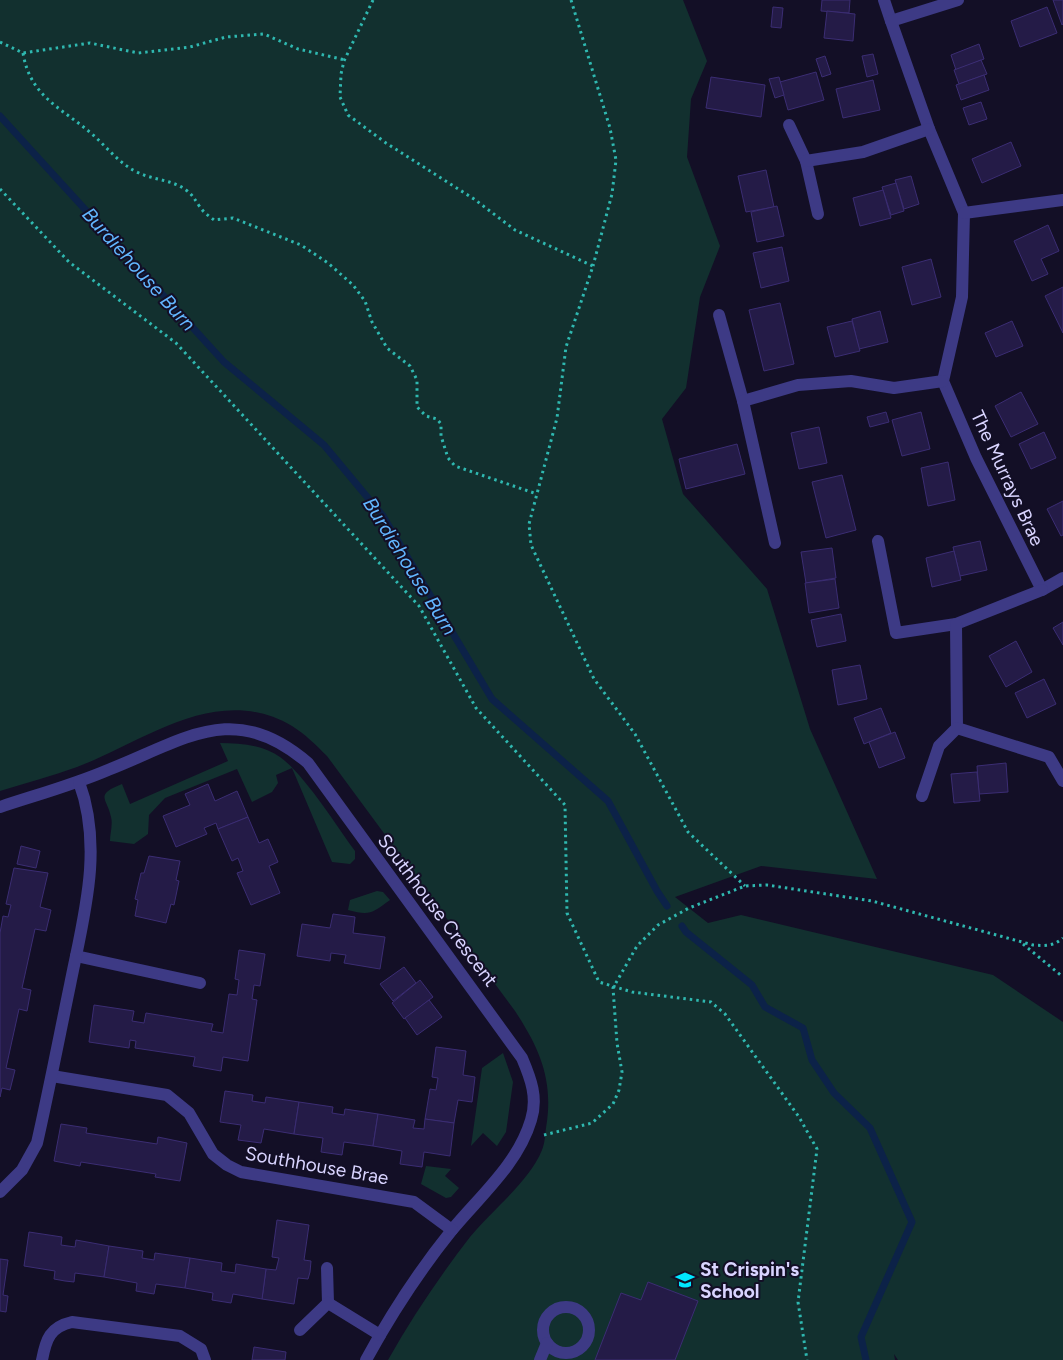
<svg xmlns="http://www.w3.org/2000/svg" width="1063" height="1360" font-family="Figtree,sans-serif">
  <style>
    .green { fill: #12302f }
    .lines { fill: none; stroke-linecap: round; stroke-linejoin: round }
    .stream { stroke: #0c2248; stroke-width: 7 }
    .building { fill: #241b47; stroke: #3b2d73 }
    .path { stroke: #2fb8b0; stroke-width: 3; stroke-dasharray: 2.5 4; stroke-linecap: butt }
    .minor { stroke: #3d3a85; stroke-width: 12 }
    .labels { text-anchor: middle; stroke-width: 4; stroke-linejoin: round; paint-order: stroke }
    .street-label { font-size: 19px; fill: #d9d4ff; stroke: #130f26 }
    .poi-label { font-size: 19px; font-weight: bold; fill: #d9d4ff; stroke: #130f26; text-anchor: start }
    .water-label { font-size: 20px; font-style: italic; fill: #62b6ff; stroke: #130f26 }
  </style>
  <rect width="100%" height="100%" fill="#130f26"/>
  <g class="green">
    <path d="M0 0H683L707 61 691 99 687 157 720 246 700 297 686 388 662 419 683 494 767 589 810 729 877 879 761 866 675 897 708 923 741 915 993 975 1063 1022V1360H898L894 1354 895 1360H388C412 1317 440 1276 470 1237 492 1210 529 1182 542 1150 545 1143 545 1135 546 1128 554 1081 540 1049 515 1011L327 756C316 745 305 734 292 726 217 682 145 741 77 767 52 776 25 783 0 791Z"/>
    <path d="M220 743C240 743 263 745 280 757 304 774 336 825 355 851V859L350 864 332 862 292 768 276 775 278 783 272 792 252 802 237 769 165 798 149 815 148 834 134 844 110 841C110 834 113 824 111 817 107 798 94 795 122 784L130 804 228 761Z"/>
    <path d="M377 891 383 892 390 900C372 913 370 916 348 910L350 900Z"/>
    <path d="M503 1053 513 1082 506 1132 497 1146 483 1133 471 1146 482 1068Z"/>
    <path d="M426 1166 451 1169 445 1176 459 1188 451 1197 446 1198 421 1184Z"/>
  </g>
  <g class="lines">
    <g class="stream">
      <path d="M0 116 224 362 324 445 383 516 492 699 608 801 657 891 667 906"/>
      <path d="M682 926 686 932 752 985 765 1007 803 1028 812 1060 834 1093 870 1128 912 1222 861 1337 866 1360"/>
    </g>
  </g>
  <g class="building">
    <path d="M822 0H850L849 13 821 11Z"/>
    <path d="M1053 0H1063V24L1062 25Z"/>
    <path d="M773 7 783 8 781 28 771 27Z"/>
    <path d="M1047 7 1057 33 1020 47 1011 21Z"/>
    <path d="M827 11 855 14 853 41 824 38Z"/>
    <path d="M979 44 984 59 956 70 951 55Z"/>
    <path d="M873 54 878 74 867 77 862 56Z"/>
    <path d="M825 56 831 74 822 77 816 59Z"/>
    <path d="M981 60 987 74 959 84 954 70Z"/>
    <path d="M816 72 824 100 788 110 780 82Z"/>
    <path d="M984 75 989 90 961 100 956 85Z"/>
    <path d="M711 77 765 85 761 117 706 108Z"/>
    <path d="M779 77 784 95 775 98 769 79Z"/>
    <path d="M873 80 880 110 843 118 836 89Z"/>
    <path d="M981 102 987 119 969 125 963 108Z"/>
    <path d="M1011 142 1021 166 982 183 972 159Z"/>
    <path d="M766 170 774 207 746 212 738 176Z"/>
    <path d="M911 176 919 204 904 209 895 180Z"/>
    <path d="M896 183 904 211 891 215 882 187Z"/>
    <path d="M883 190 891 218 860 226 853 198Z"/>
    <path d="M777 206 784 236 757 242 751 212Z"/>
    <path d="M1048 225 1059 251 1041 259 1048 274 1032 281 1014 241Z"/>
    <path d="M782 247 789 281 761 288 753 253Z"/>
    <path d="M931 259 941 297 912 305 902 267Z"/>
    <path d="M1063 287V333L1045 296Z"/>
    <path d="M780 303 794 364 764 371 749 310Z"/>
    <path d="M880 311 888 342 859 349 852 319Z"/>
    <path d="M852 321 860 351 835 357 827 327Z"/>
    <path d="M1012 321 1023 346 996 357 985 333Z"/>
    <path d="M1021 392 1038 424 1011 437 995 406Z"/>
    <path d="M886 412 889 422 870 427 867 417Z"/>
    <path d="M921 412 930 449 902 456 892 420Z"/>
    <path d="M819 427 827 463 799 469 791 433Z"/>
    <path d="M1044 432 1056 458 1031 469 1019 444Z"/>
    <path d="M737 444 745 474 686 489 679 459Z"/>
    <path d="M948 462 955 500 928 506 921 468Z"/>
    <path d="M842 475 856 530 826 538 812 482Z"/>
    <path d="M1063 501V535L1061 536 1047 509Z"/>
    <path d="M980 541 987 570 960 576 953 547Z"/>
    <path d="M832 548 836 578 806 583 801 552Z"/>
    <path d="M954 551 961 580 932 587 926 558Z"/>
    <path d="M835 579 839 608 809 613 805 583Z"/>
    <path d="M841 614 846 641 817 647 811 620Z"/>
    <path d="M1063 622V645L1053 628Z"/>
    <path d="M1016 641 1032 672 1006 687 989 656Z"/>
    <path d="M860 665 867 699 838 705 832 670Z"/>
    <path d="M1044 679 1056 704 1027 718 1015 693Z"/>
    <path d="M881 708 891 733 864 744 854 718Z"/>
    <path d="M895 732 905 758 879 768 869 742Z"/>
    <path d="M1006 763 1008 792 979 794 977 766Z"/>
    <path d="M977 772 980 801 954 803 951 774Z"/>
    <path d="M208 784 215 801 237 791 248 817 218 829 216 823 204 828 207 834 176 847 163 816 190 805 185 794Z"/>
    <path d="M248 817 259 843 268 839 278 862 269 866 280 893 251 905 237 873 243 871 238 858 232 861 218 829Z"/>
    <path d="M21 846 40 851 36 868 17 864Z"/>
    <path d="M149 856 180 861 176 880 179 881 174 905 171 904 166 923 135 916 138 900 135 899 141 873H144Z"/>
    <path d="M14 868 48 873 40 907 51 910 46 931 35 929 22 988 31 990 27 1011 19 1009 6 1068 15 1070 10 1090 2 1088 0 1097V933L3 916 8 917 11 905 6 904Z"/>
    <path d="M333 914 355 917 353 933 385 937 380 969 344 963 346 955 331 953 330 961 297 956 302 924 330 928Z"/>
    <path d="M239 950 265 954 260 986 254 985 252 999 257 1000 248 1061 223 1057 221 1071 193 1066 195 1057 135 1048 136 1041 130 1040 129 1048 89 1042 94 1005 134 1011 132 1021 144 1023 146 1013 213 1024 211 1031 223 1033 229 994 237 995 239 980 235 979Z"/>
    <path d="M404 967 416 983 393 1001 380 984Z"/>
    <path d="M420 980 433 997 404 1019 392 1003Z"/>
    <path d="M429 1000 442 1017 417 1035 405 1018Z"/>
    <path d="M436 1047 466 1051 463 1075 475 1077 472 1102 458 1100 454 1123 425 1119 430 1089 436 1090 438 1078 432 1077Z"/>
    <path d="M225 1091 253 1095 252 1101 265 1103 266 1097 299 1102 294 1134 264 1129 261 1143 238 1140 241 1125 220 1122Z"/>
    <path d="M299 1102 333 1107 332 1113 344 1115 345 1109 378 1114 373 1146 344 1142 342 1155 321 1152 323 1138 294 1134Z"/>
    <path d="M378 1114 415 1120 413 1128 424 1129 425 1119 454 1123 450 1156 424 1152 422 1167 400 1164 402 1151 373 1146Z"/>
    <path d="M61 1124 87 1128 86 1133 157 1144 158 1137 187 1143 180 1181 155 1177 156 1174 81 1162 80 1166 54 1161Z"/>
    <path d="M277 1220 309 1225 304 1260 311 1261 310 1272 308 1279 298 1278 294 1304 262 1299 266 1269 276 1270 279 1258 272 1257Z"/>
    <path d="M29 1232 62 1237 61 1245 75 1247 76 1240 109 1246 104 1277 75 1273 74 1282 65 1281 54 1279 55 1271 24 1266Z"/>
    <path d="M109 1246 143 1251 142 1258 154 1260 155 1253 190 1258 185 1288 156 1284 154 1294 136 1291 137 1283 104 1277Z"/>
    <path d="M190 1258 222 1263 221 1271 235 1273 236 1264 266 1269 262 1299 233 1294 231 1303 212 1300 213 1293 185 1288Z"/>
    <path d="M0 1259 8 1260 3 1295 8 1296 6 1312 0 1311Z"/>
    <path d="M648 1282 698 1301 675 1360H595L621 1293 641 1300Z"/>
    <path d="M254 1347 286 1352 285 1360H252Z"/>
  </g>
  <g class="lines">
    <g class="path">
      <path d="M373 0 344 61 341 74 340 97 348 115 386 143 474 199 515 230 593 266 566 347 557 418 529 524 531 545 594 679 635 734 688 832 745 886"/>
      <path d="M571 0 610 128 616 160 612 194 593 266"/>
      <path d="M0 42 23 53 90 43 138 53 190 47 226 37 264 34 298 49 345 60"/>
      <path d="M23 53C30 97 62 108 92 134 108 148 119 164 139 173 154 180 173 180 186 190 193 195 195 200 200 207 203 212 209 216 214 220L233 218 301 245 328 263 353 285 365 301 372 322 387 348 410 366 417 380V407L426 416 437 419 441 424V436L448 458 455 466 537 494"/>
      <path d="M0 189 69 262 176 343 419 606 476 708 565 805 567 913 599 982 632 992 711 1002 725 1014 799 1117 817 1149 798 1302 807 1360"/>
      <path d="M1023 944 1063 977"/>
      <path d="M544 1135 592 1123 613 1104 619 1090 622 1072 617 1043 613 988 637 946 658 925 689 908 745 886 767 885 872 901 1033 945C1045 946 1054 946 1063 938"/>
    </g>
    <g class="minor">
      <path d="M884 0 891 21"/>
      <path d="M958 0 891 21 929 129 964 213 962 297 943 381 976 458 1042 590 1063 578"/>
      <path d="M789 125 806 161 818 214"/>
      <path d="M806 161 863 152 929 129"/>
      <path d="M964 213 1063 200"/>
      <path d="M719 315 743 401"/>
      <path d="M878 541 896 633 956 624 1042 590"/>
      <path d="M775 543 743 401 798 385 851 381 894 388 943 381"/>
      <path d="M956 624 957 728 1049 757 1063 781"/>
      <path d="M922 796 939 746 957 728"/>
      <path d="M0 807C36 795 73 785 108 770 185 740 234 699 308 763L522 1058C531 1079 538 1098 531 1120 518 1164 480 1196 452 1230 419 1271 391 1314 366 1360"/>
      <path d="M76 956 200 983"/>
      <path d="M52 1076 167 1095 189 1113 213 1154 227 1165 241 1172 414 1202 452 1230"/>
      <path d="M0 1192 22 1170 37 1143C49 1090 59 1038 70 985 83 919 104 849 79 782"/>
      <path d="M327 1268 328 1303"/>
      <circle cx="566" cy="1330" r="23"/>
      <path d="M300 1330 328 1303 380 1335"/>
      <path d="M42 1360C46 1339 50 1327 72 1322L180 1336 201 1349 205 1360"/>
      <path d="M540 1360 547 1343"/>
    </g>
  </g>
  <defs>
    <g id="school-bare" transform="scale(1.5)"><path d="M0-5L7-2L0 1L-7-2ZM-4 1L0 2.5L4 1V4Q0 6-4 4Z" fill="#00e5ff" stroke="#130f26" stroke-width="2.5" paint-order="stroke"/></g>
  </defs>
  <g fill-rule="evenodd">
    <use href="#school-bare" x="685" y="1280"/>
  </g>
  <g class="labels">
    <g class="street-label">
      <text transform="translate(1008 478) rotate(65)" y="7">The Murrays Brae</text>
      <text transform="translate(438 910) rotate(53)" y="7">Southhouse Crescent</text>
      <text transform="translate(317 1165) rotate(10)" y="7">Southhouse Brae</text>
    </g>
    <g class="poi-label">
      <text x="700" y="1276">St Crispin's<tspan x="700" dy="22">School</tspan></text>
    </g>
    <g class="water-label">
      <text transform="translate(139 269) rotate(48)" y="7">Burdiehouse Burn</text>
      <text transform="translate(410 566) rotate(58)" y="7">Burdiehouse Burn</text>
    </g>
  </g>
</svg>
